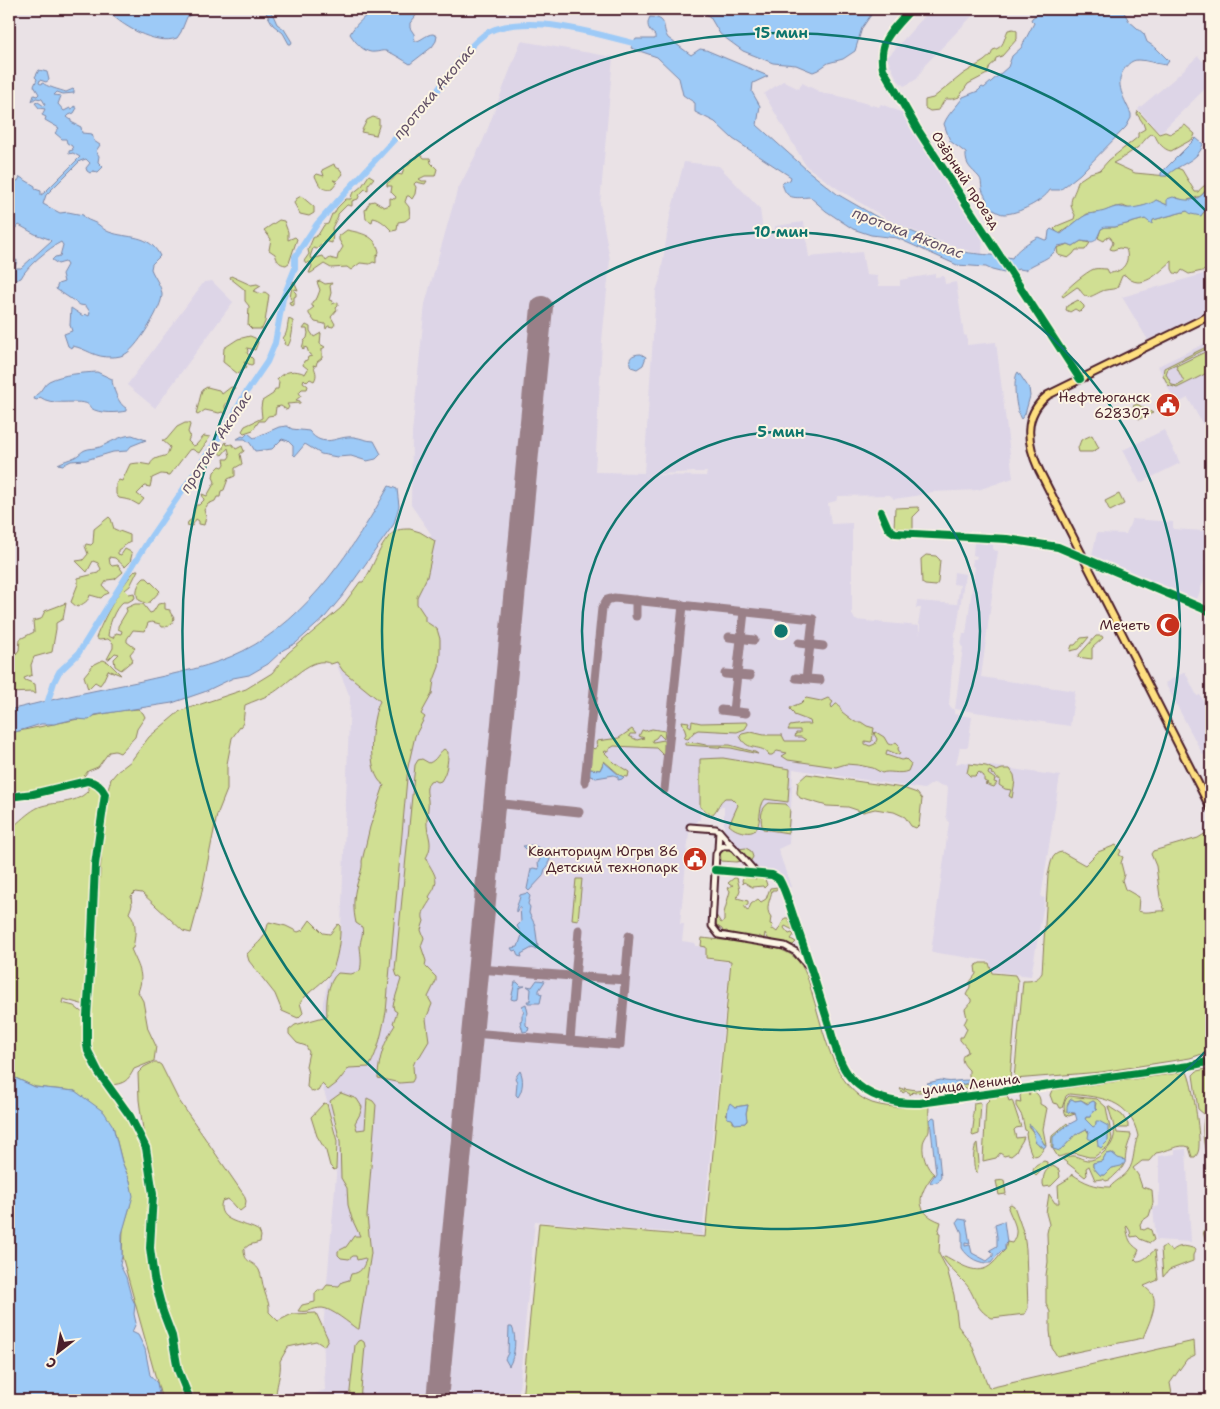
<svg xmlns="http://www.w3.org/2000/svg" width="1220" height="1409" font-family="'Shantell Sans',sans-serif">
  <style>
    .built { fill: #ddd5e7; fill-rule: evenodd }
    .green { fill: #d0df93; stroke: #8d7f5f; fill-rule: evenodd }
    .water { fill: #9dcaf7; stroke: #7c86a5 }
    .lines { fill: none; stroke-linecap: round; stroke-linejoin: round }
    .river { stroke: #9dcaf7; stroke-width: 6 }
    .taxiway { stroke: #9a8088; stroke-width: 9 }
    .runway { stroke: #9a8088; stroke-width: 22 }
    .minor-casing { stroke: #4a1f2b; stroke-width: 9 }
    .major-casing { stroke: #4a1f2b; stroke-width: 10 }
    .minor { stroke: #fcf5e5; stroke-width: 5 }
    .major { stroke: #fedf80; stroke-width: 6 }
    .cycleway-casing { stroke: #fcf5e5; stroke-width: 11 }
    .cycleway { stroke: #00873e; stroke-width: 8 }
    .ring { fill: none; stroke: #0f766e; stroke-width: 2.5 }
    .labels { text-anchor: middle; stroke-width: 4; stroke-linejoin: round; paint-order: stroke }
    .street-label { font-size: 14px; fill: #4a1f2b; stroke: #fcf5e5 }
    .poi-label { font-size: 14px; fill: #4a1f2b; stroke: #fcf5e5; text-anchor: end }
    .water-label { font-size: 15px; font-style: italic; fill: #635268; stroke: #fcf5e5 }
    .centre { fill: #0f766e; stroke: #fcf5e5; stroke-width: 2.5 }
    .ring-label { font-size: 15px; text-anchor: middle; font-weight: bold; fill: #0f766e; stroke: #fcf5e5; stroke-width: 4; stroke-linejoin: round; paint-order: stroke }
  </style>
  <rect width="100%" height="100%" fill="#eae2e6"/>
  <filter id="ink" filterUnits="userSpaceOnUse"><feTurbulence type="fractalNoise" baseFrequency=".02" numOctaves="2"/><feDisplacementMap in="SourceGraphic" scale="10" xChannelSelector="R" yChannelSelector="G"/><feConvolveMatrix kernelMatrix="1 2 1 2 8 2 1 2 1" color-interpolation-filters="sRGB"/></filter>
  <g filter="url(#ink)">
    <g class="built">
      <path d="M931 9H979L925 65 917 79 904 86 897 79 887 58Z"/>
      <path d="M521 41 613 57 600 204 610 260 602 341 595 472 644 473 656 291 660 279 670 216 684 162 719 166 760 209 763 232H775V226L804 222 809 257 862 252 866 275 877 276 879 286H900V280L935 274V277L944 276 945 284 956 282 964 335 967 336V345L996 342 1013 478 978 490 932 492 915 496 894 499 890 495 838 496 836 501 828 503 831 524 852 523V614L855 620 919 626 920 636V625L918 624 921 608H916L917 601 957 604 960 585 953 584 954 572 965 574 957 628 955 633 949 705 954 710V714L972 717 968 747H960L956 764 962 762 1060 776 1041 897 1045 898 1031 976 992 971 990 961 931 952 949 823 946 816 948 787 933 783 924 789 793 769 789 844 778 849 791 887 786 888 780 873 757 870 724 833V807L701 806 700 820H697V823H690L680 924H684L682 941 695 943V946L706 947 705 959 730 962 702 1235 535 1221 518 1400H302V1398L325 1390 323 1330 339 1140 318 1072 323 1002 341 929 350 697 330 648 412 595 431 534 411 505 412 433 425 304 457 191 483 141ZM694 472H707L706 476 644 475Z"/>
      <path d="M1198 56 1211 70V83L1160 133 1138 109 1175 78Z"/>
      <path d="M783 81 799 89 802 83 824 94 835 95 879 107 881 104 903 113 983 235 982 255 950 245 892 222 838 189 806 166 764 94Z"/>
      <path d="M1211 272V309L1148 340 1122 297Z"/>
      <path d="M212 281 233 302 155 408 127 385 204 282Z"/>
      <path d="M1208 342 1211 349V421L1204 425 1202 423 1188 398 1176 404 1158 366Z"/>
      <path d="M1164 430 1180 463 1140 483 1123 450Z"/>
      <path d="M1132 519 1173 522V529L1204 531V534L1208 540 1204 553 1206 554 1205 559 1206 560 1204 564 1207 566 1206 569 1208 570 1197 599 1092 555 1097 533 1126 534Z"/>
      <path d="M974 542 993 545V550L998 551 981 677 1075 691 1070 726 955 709 963 647 961 646 963 634H966L975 567 972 566 973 559H976L977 556 973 555Z"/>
      <path d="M1185 672 1197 696 1200 695 1204 702 1211 699V754L1203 755 1165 683Z"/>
      <path d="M1186 1149 1191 1242 1156 1240 1153 1208 1159 1206V1156L1175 1154V1150Z"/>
    </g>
    <g class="green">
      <path d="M1013 29 1017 31V39L1002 56 996 58 995 62 990 66 987 74 968 84 959 97C945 103 948 92 939 110L930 111 925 108V100L933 98 963 74 984 61 991 55 993 50C1005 47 1003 40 1008 30Z"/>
      <path d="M1138 111 1159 134 1165 132 1170 134 1185 125 1195 134 1193 139 1171 151C1164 150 1157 142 1155 135L1151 134C1145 138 1142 145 1137 148 1129 153 1122 159 1113 163L1135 173 1167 176 1172 170 1177 168 1182 170 1195 192H1198C1202 186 1207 185 1211 180V187L1205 191 1201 196 1185 201 1175 197 1167 205 1156 200 1152 204 1139 207 1130 209 1123 206 1115 207 1103 212 1087 214 1059 234 1054 229 1057 226 1074 219 1075 215C1066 200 1075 196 1078 181L1090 173 1100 170 1109 160 1138 137V133L1145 129 1143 123 1137 114Z"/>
      <path d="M373 117 379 119V126L376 135 361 132 367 120Z"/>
      <path d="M420 153 424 158H430L431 163 437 169 435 176H425L419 179 422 181H427L425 184 416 182 414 184 416 187 415 194 412 199 409 196H407L405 202 409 207 410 217 405 221 398 222 397 230 392 231C387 226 381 219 373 218L372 222 366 219 365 210 370 202 374 201 384 207 390 205V198L395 199 396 197 391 192 392 186H387V183L393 179 397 174 402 175 404 167 409 165 411 159 417 158Z"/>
      <path d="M334 164 335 167 340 169 343 174 337 181 333 180 337 183 332 189C321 191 319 185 315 176L317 174 324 176 322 170Z"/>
      <path d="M369 175 374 178 368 185V190L365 189 360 194 358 199 352 201V206L347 205 338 214V216L332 228 333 233 332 243 325 241 317 249 313 248 310 257 311 259 323 256 326 261 330 258 337 260 338 255 343 247 339 240V236L347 230C361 233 376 235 379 252L376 257V263L373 262 370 264 360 263 351 270 347 267 331 268 324 264 311 273H309L312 266 310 262 306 264 304 261 309 254 308 250 313 238 318 235 324 225 328 224 332 214H334L337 208 346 199H351L352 194 362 186Z"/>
      <path d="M301 196 314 207V213L309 216 300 214 294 203 296 199Z"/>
      <path d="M1211 206V269L1189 274 1182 270 1179 274 1174 273 1172 269V261C1159 272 1141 293 1125 275L1122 276 1117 288C1112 290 1104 289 1100 292 1090 297 1086 301 1079 288L1077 287 1063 297 1062 295C1066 289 1087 271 1094 269 1098 268 1103 269 1107 269L1109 273C1122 273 1131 262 1126 249L1119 248 1113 250 1110 249 1113 243 1111 238 1108 236 1104 241 1098 238 1101 229 1105 227H1115L1145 219 1153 220 1187 211 1203 213Z"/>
      <path d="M279 220 284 221 288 232V240L295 237 297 239 289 263 286 265C278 264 277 260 275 254L269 250 271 239 264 230Z"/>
      <path d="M1081 241 1090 243 1085 250H1076L1073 254 1068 258 1058 255 1057 248 1068 244 1073 246Z"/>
      <path d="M231 276 251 285 257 284 261 286 253 291 261 294 265 292 269 295 265 322 262 329H252L248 325 249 306 245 301V290L230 278Z"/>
      <path d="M294 281 298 290 295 289 294 291 296 293V296L294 297V305L291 306 289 302 292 301 290 297 293 282Z"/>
      <path d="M320 281 325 284 332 283 330 286 331 293 329 300 333 301 332 304 338 302V306L336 308 337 310 331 317 335 324 333 327 328 326 326 329 325 324 315 322 309 314V311L314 307 312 306V302L317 298 320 290 317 282Z"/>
      <path d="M1078 300 1084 306V308L1080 312 1075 309 1070 312 1066 310 1067 306Z"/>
      <path d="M289 319 293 321C293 329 292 339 288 346L284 344 285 341 283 338C288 333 287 325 289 319Z"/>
      <path d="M306 325 310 327V331L314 337 321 333 320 344 325 347 322 349V358L317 362 316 366 313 365C315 370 318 375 314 381L310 379 307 382 304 379 303 382 308 386 307 389H302L299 392 301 396 296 400 300 401V403L287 404 289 407 287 410 281 406 276 407 275 415 268 416 264 421H259L253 430 244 433 242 431 245 426 262 418 261 408 262 401 273 394 275 389H278L279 382 277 379C284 371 295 369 305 374L308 369 303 365 304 361 307 360 308 357 312 356 309 354 307 348 304 347V350L302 348 304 341 307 338 308 333 307 329H303Z"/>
      <path d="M250 336 255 338 258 342 255 350 247 348 248 351 247 353 253 359V364L251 365 244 362 247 367 241 370 238 374 223 362 224 348 238 339Z"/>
      <path d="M1206 347 1210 349 1211 356 1208 350 1206 349 1168 368 1166 374 1172 385 1177 386 1184 382 1176 366 1207 351 1211 360V371L1177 388 1168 385 1163 375 1164 368Z"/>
      <path d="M207 387 219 390 222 394 231 387 235 388 225 406 226 414 222 412 219 413 205 410 198 415 196 414 202 390Z"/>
      <path d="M1137 404 1153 413 1139 419 1133 406Z"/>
      <path d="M185 423H189L190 425 188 432 190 436 188 441 193 446 196 445 204 436 210 437 199 453 192 449 189 450 170 475 161 474 152 478 150 487 145 486 137 494 144 499 139 505 130 500 119 498 116 494V484L119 480 122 481 130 464 138 463 150 465C153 457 160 458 167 455L170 447 162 440H166L177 427Z"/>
      <path d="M1092 435 1099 448 1092 452H1079L1078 448 1081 440Z"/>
      <path d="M226 442 227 445 232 444 236 449 242 446 244 451 240 454 242 464 235 468V476L228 479 224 490 221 491 220 497H217L215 501 208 504 204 510 206 517 204 525 199 524V521L196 519 192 526 187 525 188 522 192 519 196 505H199L204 500 202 494 207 496 215 482 213 477 214 472 220 466 223 467 225 464 224 459H228L230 456 228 448 222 455 217 452 223 449V446Z"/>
      <path d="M1119 494 1124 504 1110 511 1105 501Z"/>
      <path d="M918 507 920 510 913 517V529L894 528 895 508Z"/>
      <path d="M109 517 111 519 114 529 130 535V542L118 550V554L121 555 125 549 131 552 132 554 130 562 125 567 115 558 109 557 110 564 112 566 118 565 123 572 115 579 107 580 103 586 109 593 104 595 101 598 90 595C89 601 83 604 77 607L71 602 78 584V578L98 573 101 569 98 563 93 561 87 572 76 561 83 560 88 554 85 546 86 544 91 545 93 543 94 529Z"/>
      <path d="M410 529 420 532 435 541 427 577 417 597V604L425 616V621L437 629 440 639V653L439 667 434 680 432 694 421 714 425 717 415 736 408 767 386 1012C382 1030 379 1050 369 1067L349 1068 337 1083 328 1090 322 1084 318 1091 313 1092 307 1087 308 1074 306 1066 309 1052 306 1046 297 1043 289 1034V1030L295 1025 327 1016C326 1003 327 982 338 973L351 974 360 971C362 962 361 956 360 947 360 939 364 934 362 927L356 923C353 910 353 897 357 884 359 876 363 870 362 861L370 827 384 785C365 774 371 718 380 701L343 671 337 662 331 664C312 653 288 685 271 694 263 698 254 701 245 705L243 723 232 738 227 764V790L217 815 201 896 191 933 183 931 142 893 135 892 131 896 132 905 129 913C138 921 135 937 133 948L131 949C138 966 145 974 138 992L143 1001 148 1029 156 1046 154 1061 134 1069C128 1081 124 1084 110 1085L98 1070 88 1043 91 983 95 957 94 950 103 835 108 790 111 779 117 772 131 761 149 737 180 711 246 689 272 673 288 653 341 608 360 582H363C374 568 381 537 398 530 401 529 406 529 410 529Z"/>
      <path d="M926 555 936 556 940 560 938 582 936 586 925 585 922 583 921 559Z"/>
      <path d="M136 570H138L130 586 125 590 129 594 134 593 135 598 128 602H123C114 609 109 625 108 636L113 638 116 633 121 634 122 631 118 629V626L127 611 126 608 135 604H143L150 613 153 612 158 604 165 603V609L170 610V612L174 618C172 625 169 627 162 627L160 624 152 622 148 623 145 631 133 630 127 639V642L135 648 130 654 133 660 121 670 115 666 114 659 119 654 115 653 109 659H107L113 648V643L108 639 99 640 96 638C102 621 123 582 136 570Z"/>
      <path d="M144 578H147L160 591 151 601 147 604 139 600C134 593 138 583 144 578Z"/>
      <path d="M66 603 63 619 56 623V629L52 652 34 657 31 665 32 675 24 678 25 680 35 684 36 694 32 692 9 693V675H14L13 658 19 650 20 639 34 632 33 621 41 619 45 611Z"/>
      <path d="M1096 636H1102L1103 638 1092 648V659L1077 657Z"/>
      <path d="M1089 637 1079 649 1070 651 1072 645H1075L1081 638Z"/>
      <path d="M103 660 108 662 121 675 108 670 103 681 100 685 95 682 88 689 84 676 93 665Z"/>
      <path d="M806 698 821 701 828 698 833 702 831 705 832 708 836 704H838L842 712 855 722H861L867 726 874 728 872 741 871 742 865 741V744L870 746 875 744 877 739 874 734 876 732 884 737 888 744 892 745 896 742 899 745 898 749 900 753 899 755 887 750 886 755 901 760 906 759 911 764 908 771C899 775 889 770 882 773L873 768 858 765 846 764 836 767 788 760 782 756 787 753 777 751 772 755H769C762 743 747 753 740 736L742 734 751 732 764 735H782L785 741H805L806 740 801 737H795L796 733H800V730H788L790 726 803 724H811L810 721 794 715 793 712 790 709 791 707 801 703Z"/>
      <path d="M138 709 143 713 145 717 137 729 135 737 120 753 115 751 109 752 98 767 88 771 81 780 9 795V733L118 711Z"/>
      <path d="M682 721 689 722 688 725 691 727 692 721 701 723 747 722 748 724 745 729 737 732 698 730 694 732 688 739 684 738 686 734Z"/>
      <path d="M632 729 636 734H630L629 736 637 740 644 738 639 736 642 730 645 731 652 729 665 731 664 739 659 734 656 738 652 740 653 742 664 740V756L656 748 614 746 609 749V752L605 751 604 752 615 763 629 772 628 777 621 776 604 761 600 770 589 769 586 771 590 740 592 741V747L594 749 598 746 596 743 597 741 619 738Z"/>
      <path d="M685 742 696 743 706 745H730L755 752 758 754 731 748 685 745Z"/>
      <path d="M444 749 448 752C448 762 447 772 441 781L438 782 434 780 430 781C425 788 427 792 428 800 429 806 427 813 427 820 426 836 435 842 426 858 429 867 439 876 435 886 434 890 431 893 429 897L431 899C427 906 420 913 424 921L421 930 424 938 421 946 426 961 425 966 436 977V981L428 997 432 1004 426 1019 429 1041 420 1056 415 1061 413 1066 414 1078 412 1082 400 1083 378 1078C378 1059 385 1040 395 1025L393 1023 397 1012 394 1010 393 1005 401 979 397 976 395 970 415 765 418 760 422 759 429 763C437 760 438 753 444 749Z"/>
      <path d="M723 758 790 769 788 802 765 799C755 811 766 836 744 832 737 831 734 829 729 825L738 805 731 798H725C719 802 718 809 713 814L708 813 700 807V759Z"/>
      <path d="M969 764 986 766 997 771 1002 769H1010L1014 775 1015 781 1012 798 1009 796 1011 790 1005 789 999 785 1000 779H997L995 775 991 774 992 772 989 771 988 774 995 779 994 782 997 783 994 787 985 784 988 783 984 781V776L979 772 975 776H970L967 773Z"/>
      <path d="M807 774 903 788 917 793 922 799 919 825 916 828 911 826 905 817 894 812 875 809 863 812 848 807 827 806 800 798 797 793 798 782Z"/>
      <path d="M88 783 97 786 103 794 85 1005 63 999 62 1003 74 1006 84 1014 85 1045 90 1061 96 1074 128 1117 144 1149 150 1195 148 1248 152 1278 188 1400H162L122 1256 123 1229 130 1206V1181L122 1162 113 1126 75 1091 35 1087 9 1075V801L11 800 15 825C22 819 30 811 39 807 55 801 75 805 88 791Z"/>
      <path d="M769 803 786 804 790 809 788 833 763 829C760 821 760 808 769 803Z"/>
      <path d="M1211 830V1051L1190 1058 1101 1072 1014 1079 1023 981C1032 981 1037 981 1042 973L1048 875C1051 866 1050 853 1062 852L1085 865 1098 852 1116 845 1121 851 1119 855 1123 857 1121 863 1124 875 1122 880 1125 889 1139 897 1138 911C1147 914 1156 910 1165 911L1160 897 1156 866 1151 854 1153 851 1198 838Z"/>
      <path d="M727 848 740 857 741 861 736 862 721 861 720 849Z"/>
      <path d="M746 848 751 851 753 857 749 864 737 851 738 849Z"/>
      <path d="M744 876 756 879 760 876 765 879 767 885 764 888 763 886 752 887 744 882 743 884 742 880Z"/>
      <path d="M734 878H737L740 890 737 898 748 901V905L744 906 748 911 751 904 758 899 761 902 766 899 770 888 778 887 776 890H772C771 899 764 908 771 917L770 924 773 925 771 930 773 929 777 932 785 918H788L793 930 785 926 784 928 789 934 792 933 794 935 791 939 796 942 793 945 769 940 765 933 764 939 759 936 757 938H747L728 933 727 931 723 932 722 929 717 926 714 917 716 915 721 923 724 921V913L730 891 728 888 733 885H730L728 883Z"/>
      <path d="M576 879H582L578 920 572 919Z"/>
      <path d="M310 920 323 933 330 934 338 924 340 926C341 935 337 964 331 972 324 983 309 990 300 1003L303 1013 298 1018 282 1011 275 994 249 961 247 954C252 948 261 942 265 934 267 930 267 926 269 922L286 926 298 932 303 930Z"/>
      <path d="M702 938C725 941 777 942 794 957 806 967 809 983 813 997 824 1032 834 1089 872 1103 891 1109 909 1107 929 1106 928 1114 930 1123 929 1130 928 1135 923 1139 923 1145 922 1154 926 1168 934 1174 918 1194 913 1212 941 1222L938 1233 940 1234 939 1254 947 1269 954 1295 958 1326 971 1343 989 1388 1194 1341 1195 1355 1187 1359 1170 1383 1173 1400H522L539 1223 705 1237 731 961 706 958V947L701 946ZM731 1105 735 1107 748 1105 746 1113 747 1121 745 1123H733V1120L726 1114Z"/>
      <path d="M980 963H989L992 973 1015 975 1018 981 1010 1079 1006 1080 1003 1084C990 1085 969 1090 959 1088L953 1092 950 1090C940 1093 924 1090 915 1093L913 1092 910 1095V1093L906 1091 903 1093 900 1089 902 1088 903 1090H905L904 1088 916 1090 930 1088H953L967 1084 969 1085 973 1081 969 1077V1070C964 1065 957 1057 968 1052L967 1048 960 1040V1037H963L967 1029 964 1024 967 1018 965 1009 971 1002V999L966 995 970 987V982L976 974 975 966Z"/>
      <path d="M152 1063H158L161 1065 178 1099 244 1195 246 1201 245 1207 240 1211 236 1208 228 1199 222 1201C215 1223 246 1222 259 1231L261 1236 260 1242 249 1245 244 1249C244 1264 253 1260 259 1270 262 1276 262 1283 264 1289 266 1298 270 1303 269 1312L278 1321 292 1314 316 1313 328 1339 324 1346 316 1341 288 1347 280 1361C282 1374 275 1387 276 1400H193L179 1364 174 1337 162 1301 153 1260 154 1182 149 1151 144 1137 139 1100 138 1073 144 1067Z"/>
      <path d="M1211 1068V1220H1208C1207 1210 1213 1199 1211 1189 1209 1176 1205 1172 1209 1158 1203 1148 1201 1127 1205 1115L1198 1109 1193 1075 1197 1071Z"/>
      <path d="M1187 1072C1193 1084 1200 1133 1199 1146 1199 1150 1198 1154 1195 1157H1192L1189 1147C1180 1143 1166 1152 1156 1153L1149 1161H1142L1133 1168 1138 1175 1142 1187 1152 1190 1153 1203 1149 1216 1142 1221 1140 1224 1141 1229 1144 1230 1148 1228 1151 1230 1154 1240 1150 1243 1140 1239 1137 1236 1131 1237 1130 1231 1127 1226 1126 1227C1129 1239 1128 1242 1139 1250L1135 1259 1137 1261C1145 1261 1149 1254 1155 1250L1158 1280 1144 1286C1147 1289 1151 1292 1153 1295 1158 1307 1147 1327 1143 1338L1057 1356 1052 1348 1050 1331V1312L1046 1303V1275L1048 1262 1047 1233 1049 1224 1046 1213 1049 1194 1055 1203H1059L1058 1185 1068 1179 1072 1174C1085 1183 1095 1187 1110 1187 1115 1181 1124 1177 1128 1171 1135 1162 1133 1147 1138 1136 1130 1099 1101 1097 1069 1094L1066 1096 1062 1108H1060L1058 1104 1053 1103 1050 1095 1052 1090Z"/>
      <path d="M1024 1091 1028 1092 1029 1096 1031 1091C1037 1092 1041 1097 1040 1104L1047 1108 1043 1129 1046 1145 1044 1144 1037 1132 1030 1125 1029 1127 1033 1132 1039 1145 1044 1148C1041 1152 1038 1158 1032 1155 1029 1148 1027 1141 1026 1134L1027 1131 1025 1130 1022 1116 1016 1106V1102L1021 1103 1020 1096Z"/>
      <path d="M341 1093 357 1099 362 1107 360 1114 355 1123 357 1130 365 1129 367 1098 373 1101 376 1105 367 1216 371 1253 359 1329H357C350 1324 331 1308 322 1308 312 1308 309 1313 298 1311L302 1305 315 1302V1293L318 1290H323L327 1285 339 1286 342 1282 349 1280 351 1274C361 1273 363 1268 366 1260L365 1258 357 1260 356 1256H353L349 1259 341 1258 338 1255V1251L346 1247 354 1236H360L352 1219 348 1205 347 1188 341 1178 340 1141 330 1101Z"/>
      <path d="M1003 1095 1008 1098 1009 1101 1012 1100 1021 1127 1016 1128 1014 1130 1016 1138 1024 1137C1022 1143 1018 1146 1016 1152L1011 1156 1008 1155 1004 1156 1000 1153 996 1158 983 1161 986 1103 991 1098 1000 1097Z"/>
      <path d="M1069 1096 1097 1099 1106 1107 1112 1139 1109 1146 1094 1157H1089L1074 1153 1058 1157 1051 1146 1052 1136 1067 1123 1068 1125C1060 1131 1052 1137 1053 1149H1062L1075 1135 1086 1129 1093 1140 1097 1138V1141L1101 1148 1105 1143 1108 1130 1096 1122V1126L1093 1127 1085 1121 1086 1117H1090L1093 1111 1097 1109 1095 1108 1096 1103 1093 1101 1089 1104 1081 1100 1075 1101 1071 1099 1068 1103 1067 1112 1075 1114 1069 1116 1066 1115C1063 1109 1063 1100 1069 1096Z"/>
      <path d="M979 1102 981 1103 979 1134 973 1136 972 1135 974 1120 972 1117C974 1112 973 1108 974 1103Z"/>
      <path d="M324 1103 327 1104 337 1141 336 1169 334 1170 330 1166 326 1151 317 1136 311 1117Z"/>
      <path d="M1108 1106 1122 1115 1128 1124V1128H1116L1117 1133 1131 1134C1131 1139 1129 1141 1128 1145 1123 1160 1129 1163 1116 1174 1112 1178 1111 1180 1106 1181L1103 1179 1095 1180 1089 1166 1086 1168 1087 1175 1085 1177 1062 1159C1078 1151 1078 1161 1091 1160 1097 1159 1101 1155 1104 1152 1121 1138 1113 1124 1108 1106ZM1112 1153 1119 1159 1116 1167 1112 1168 1105 1175H1100L1093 1167V1163L1102 1161 1106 1154Z"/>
      <path d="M977 1143 979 1162 977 1173 975 1171C973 1161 973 1153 976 1144Z"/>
      <path d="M1044 1161 1047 1162V1165L1036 1176C1029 1168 1036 1164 1044 1161Z"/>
      <path d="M1053 1166 1059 1170 1060 1177 1051 1186 1044 1187 1043 1184C1043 1175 1045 1169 1053 1166Z"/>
      <path d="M1004 1180 1006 1194 999 1195 996 1181Z"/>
      <path d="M1011 1204 1014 1206 1024 1234 1026 1249 1028 1308 1025 1314 992 1318C973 1309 976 1293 963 1281 955 1273 948 1266 942 1257L945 1256C959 1263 977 1278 992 1264 997 1260 1000 1254 1005 1250L1007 1242 1012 1243C1021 1230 1013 1222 1008 1208L1009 1205Z"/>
      <path d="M1211 1226V1244L1205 1240 1203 1231Z"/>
      <path d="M1165 1246 1172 1251C1180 1244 1186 1246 1196 1249L1193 1255V1261L1169 1270 1163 1277 1161 1248Z"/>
      <path d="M361 1340 364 1342 365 1346 360 1400H349L355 1345 358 1341Z"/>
    </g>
    <g class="water">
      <path d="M106 9H200L187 17 181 32 177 38C155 46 120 25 106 9Z"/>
      <path d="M264 9H268L273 15 277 24 284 29 292 42 291 44H289L283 33 273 25Z"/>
      <path d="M372 9H418L415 17 410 23V28L414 34 415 41C420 42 426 34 433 34L437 36 436 41 432 47 410 64C403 60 395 54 386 51 382 50 379 52 375 52 365 54 355 42 350 34 355 24 365 18 372 9Z"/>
      <path d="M699 9H875L862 28 855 51 843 59 828 63 818 70 813 72 796 65 773 63 743 51 720 34 710 17Z"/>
      <path d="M1044 9H1122L1129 21 1144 34 1147 42 1156 48 1169 61 1166 65C1157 64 1147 60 1138 60 1132 60 1128 64 1125 68 1113 83 1125 100 1131 114V118L1126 127 1080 174 1060 190H1050C1043 201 1018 214 1004 214 998 214 991 208 987 203 987 197 983 194 982 189 981 184 982 180 979 177 972 169 965 166 966 153L950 141 944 124C948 113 957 107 963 97L978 91 982 87 984 88 1008 67 1012 56 1021 48 1034 23 1031 20 1032 18Z"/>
      <path d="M650 17C669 18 661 27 668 38L691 55 700 49 706 50 768 76 753 83 752 92 760 106 757 125 807 170 837 194 877 217 939 243C957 256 991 253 1012 258 1016 250 1030 241 1038 237L1045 240 1048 239 1049 231 1051 229 1061 234C1068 229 1081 216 1089 214 1093 213 1097 213 1101 212 1106 211 1111 208 1116 207 1121 206 1126 209 1131 208 1139 207 1150 205 1156 200L1167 205V199L1173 197C1183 200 1192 203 1202 195 1205 192 1207 189 1211 187V206L1203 213 1201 216 1191 214 1187 211 1153 220 1152 224 1145 219 1115 227H1105L1101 229C1095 243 1096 243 1081 241L1073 246 1068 244 1058 246C1052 260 1036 261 1025 270L1019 269 1004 273 992 270 986 267 957 265 897 238 871 235 853 229 826 211 810 197C794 198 786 200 782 183L790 180 791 177 733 139 715 122 695 112V103L683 95 679 78 657 57 631 48 636 39H655V35C648 30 646 24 650 17Z"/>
      <path d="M39 70 47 72 49 80 46 82 40 80 39 83 41 84 43 83C45 86 60 90 66 92L73 89 74 90V93L63 94 57 92 54 95 61 96 58 104 64 111 70 108 72 109 74 106 77 108 74 113 69 115 67 117 71 120V122L81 127 82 133 92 134 94 141 100 145 96 151 99 156 98 162 103 167 98 172 93 171 90 173 87 171 86 168 90 163 86 159 80 161 46 195 43 204 60 213 68 212 83 215 85 218C89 221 95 222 99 225 103 228 104 230 109 232 128 239 149 233 160 256L152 264 151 269C154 277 161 285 162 294 163 306 138 346 127 353 123 356 117 357 112 357 94 358 86 348 72 346L71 348 68 346 64 334 72 331 70 325 71 308 83 316 85 314 89 316 90 312 86 306 80 305 56 289 58 284 64 282 62 274 67 265 65 262 58 264 52 260 55 257 60 256 63 245 61 242C49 248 27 266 21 278L13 281 9 285V278L11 276 9 273V263L17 260 15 268H21L51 241 49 239 35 234 19 225 9 233 13 226V222L9 220V180L18 181 20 177 35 186V189L41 191V195L44 193 80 157 73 153 69 154V151L73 150 72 146 67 143 66 139H62L55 133 59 128 45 120 46 117 42 115 45 109 39 108 35 103 38 102 44 106 45 104 42 99 36 98 32 101 34 95 37 96 39 94 34 86 37 79 35 77Z"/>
      <path d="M1196 138 1203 144C1199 162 1177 164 1167 176H1161V173Z"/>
      <path d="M641 354 646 357 643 365 637 369 631 367C627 358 632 354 641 354Z"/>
      <path d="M97 372 112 379C112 387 119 405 126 408V411C117 413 99 414 91 408 89 406 89 404 85 403 71 400 52 406 40 397L37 400 34 399 36 395C42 392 43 384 49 381 63 374 82 373 97 372Z"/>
      <path d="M1018 372 1029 388 1030 396 1025 414 1021 419C1016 412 1012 379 1018 372Z"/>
      <path d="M287 426 292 429 309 431C324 450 337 435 354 437 361 438 367 441 374 441L381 454 376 459 367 461 351 456 337 457 321 454 305 444 295 456 293 454V446L288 441 282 439 272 449 255 451 250 443 245 439H237L242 436 244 437 248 433 254 438 279 427Z"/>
      <path d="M132 435 146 440 131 446 127 451 113 452 86 460 71 461 63 465 58 464C63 461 69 460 75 457 79 455 82 451 85 450 89 448 95 449 100 447 111 442 120 436 132 435Z"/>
      <path d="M389 486 397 489 399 506 394 524 344 594 325 617 296 643 283 650 268 664 249 675 233 678 204 692 172 703 95 715 89 720 75 719 54 724H41L9 734V710C53 699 97 690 142 681 176 673 212 667 243 651 309 618 354 547 389 486Z"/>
      <path d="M604 762 619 775 624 777 622 779 618 780V777L614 775 596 778 590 776 589 769 600 770Z"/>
      <path d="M533 845 542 849 543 853 549 855 550 860 548 863V866L545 869 543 876 529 891 527 889 531 869 533 868 539 869 538 863 541 857 537 856 536 851 532 850 529 852 523 846Z"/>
      <path d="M527 893 530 896 528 904 530 907 529 913 535 925 538 947 536 949 532 948 521 954 522 957 518 956 516 950 513 951 511 948 518 947 522 935 517 926 521 922 520 906 516 912C515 907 520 901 520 895Z"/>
      <path d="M537 980 545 981 539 990V993L542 994 540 1003H528L527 1001H530L531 989 527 986 532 987Z"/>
      <path d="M515 982H517L521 986H525L519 988 518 999 514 1000 511 999Z"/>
      <path d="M526 1004 528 1013 526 1017V1025L529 1028 528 1031 523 1032 520 1021 522 1020V1015L524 1012 522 1006Z"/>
      <path d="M520 1071C524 1078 523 1090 518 1097L516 1095 517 1082 515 1078Z"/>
      <path d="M9 1075 35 1087 75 1091 104 1112 113 1126 122 1162 130 1181 133 1196 122 1234V1256L120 1265 126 1277 131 1296 135 1304 134 1314 136 1323 132 1332 138 1335 145 1349 150 1375 157 1383 160 1400H9Z"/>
      <path d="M941 1080C952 1084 962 1078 973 1081L953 1088H932L927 1083Z"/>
      <path d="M1072 1099 1075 1101 1081 1100 1087 1104 1093 1101 1095 1102V1108L1097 1110 1093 1111 1090 1117H1086L1085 1119 1093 1127 1096 1125V1121H1099L1108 1126V1141L1101 1148 1098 1146 1097 1138 1091 1140 1088 1138 1089 1132 1086 1129 1075 1135 1060 1151 1053 1149V1137L1066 1126 1077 1120 1075 1113 1067 1112V1106L1070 1100Z"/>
      <path d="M730 1103 735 1107 748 1105 746 1113 747 1120 745 1123 735 1124 732 1119 727 1118 728 1107Z"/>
      <path d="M933 1117 935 1118 941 1177 938 1182 931 1183 930 1182 936 1173 930 1120Z"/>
      <path d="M1029 1124C1036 1129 1040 1136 1044 1144L1046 1145 1045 1147 1043 1148 1035 1141 1033 1132Z"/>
      <path d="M1112 1153 1118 1158 1125 1160V1163L1121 1166 1112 1168 1105 1175H1100L1093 1167V1163L1102 1161 1106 1154Z"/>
      <path d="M959 1219 966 1220 970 1244 965 1243V1246L970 1245 972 1253 987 1261 993 1256V1253L990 1250 997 1246V1237L995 1224 1004 1221 1007 1242 1005 1244V1250L1000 1252 991 1263C979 1264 968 1258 962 1248V1233L957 1222Z"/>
      <path d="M509 1327H512C517 1336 515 1357 509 1366L505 1359 508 1353Z"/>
    </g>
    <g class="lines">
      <path class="river" d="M46 707 54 682 59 672 78 654 150 538 232 418 245 394 267 362 275 343 283 298 295 268V257L317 224C354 182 393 142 429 101 447 81 470 37 495 29 537 15 598 34 640 45"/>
      <g class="taxiway">
        <path d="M636 616V600"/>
        <path d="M729 637 754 640"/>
        <path d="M799 643 823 646"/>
        <path d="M725 674 750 676"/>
        <path d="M796 678 820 680"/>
        <path d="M721 710 746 713"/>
        <path d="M733 711 744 612"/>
        <path d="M585 782 602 608 607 600 614 598 813 619 806 679"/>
        <path d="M664 790 683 605"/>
        <path d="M494 803 579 812"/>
        <path d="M478 969 625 980"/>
        <path d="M472 1033 620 1045 629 936"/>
        <path d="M570 1041 579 930"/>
      </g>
      <path class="runway" d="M437 1400 542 307"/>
      <g class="minor-casing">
        <g id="minor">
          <path d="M911 9C893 29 877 41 883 69L918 130 1080 379"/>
          <path d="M881 512 888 528 895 533 1007 539 1058 547 1211 612"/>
          <path d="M9 797 33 794 87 781C95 782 101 786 105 794L95 865 91 957 87 1016V1045L88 1051 99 1073 130 1116 146 1148 153 1194 150 1248 154 1278 163 1312 172 1336 178 1370 190 1400"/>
          <path d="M690 827 716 829 719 831 756 873"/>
          <path d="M734 848 730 846H723L718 850 716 854 712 926 719 935 785 946 796 952 808 966"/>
          <path d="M718 850 719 831"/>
          <path d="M715 870 772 875 779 879C786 891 790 907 795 921 807 955 817 988 828 1022 834 1041 838 1063 851 1078 868 1098 895 1104 920 1103L1189 1066 1211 1061"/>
        </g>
      </g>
      <g class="major-casing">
        <path id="major" d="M1211 315 1048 395C1022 416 1027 443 1039 470L1211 809"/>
      </g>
      <use href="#minor" class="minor"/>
      <use href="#major" class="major"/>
      <g class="cycleway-casing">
        <g id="cycleway">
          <path d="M911 9C893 29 877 41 883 69L918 130 1080 379"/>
          <path d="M881 512 888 528 895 533 1007 539 1058 547 1211 612"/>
          <path d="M9 797 33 794 87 781C95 782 101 786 105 794L95 865 91 957 87 1016V1045L88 1051 99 1073 130 1116 146 1148 153 1194 150 1248 154 1278 163 1312 172 1336 178 1370 190 1400"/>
          <path d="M715 870 772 875 779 879C786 891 790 907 795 921 807 955 817 988 828 1022 834 1041 838 1063 851 1078 868 1098 895 1104 920 1103L1189 1066 1211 1061"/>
        </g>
      </g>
      <use href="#cycleway" class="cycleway"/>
    </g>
  </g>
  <g class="ring">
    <circle cx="781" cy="631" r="199"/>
    <circle cx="781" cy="631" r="399"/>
    <path d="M1211 1046A598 598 0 1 1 1211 216"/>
  </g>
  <defs>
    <g id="civic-disc" transform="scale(1.25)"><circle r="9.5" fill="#c8321e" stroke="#fcf5e5"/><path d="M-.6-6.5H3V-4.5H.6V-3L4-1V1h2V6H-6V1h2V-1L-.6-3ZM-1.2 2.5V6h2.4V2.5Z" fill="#fff"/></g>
    <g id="mosque-disc" transform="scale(1.25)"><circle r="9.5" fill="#c8321e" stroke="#fcf5e5"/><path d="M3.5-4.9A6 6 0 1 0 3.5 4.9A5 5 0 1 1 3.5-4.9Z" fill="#fff"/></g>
  </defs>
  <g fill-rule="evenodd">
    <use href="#civic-disc" x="1168" y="405"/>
    <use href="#mosque-disc" x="1168" y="625"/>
    <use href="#civic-disc" x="695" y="859"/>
  </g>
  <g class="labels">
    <g class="street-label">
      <text transform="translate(966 180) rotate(57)" y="5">Озёрный проезд</text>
      <text transform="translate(971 1084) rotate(-7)" y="5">улица Ленина</text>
    </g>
    <g class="poi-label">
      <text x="1150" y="402">Нефтеюганск<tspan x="1150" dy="16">628307</tspan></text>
      <text x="1150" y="630">Мечеть</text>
      <text x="678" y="856">Кванториум Югры 86<tspan x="678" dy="16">Детский технопарк</tspan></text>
    </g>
    <g class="water-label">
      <text transform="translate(434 92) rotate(-50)" y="5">протока Акопас</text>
      <text transform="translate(908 233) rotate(21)" y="5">протока Акопас</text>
      <text transform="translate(216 442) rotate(-57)" y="5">протока Акопас</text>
    </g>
  </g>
  <circle cx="781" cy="631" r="8" class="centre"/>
  <g class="ring-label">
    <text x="781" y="38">15 мин</text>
    <text x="781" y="237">10 мин</text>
    <text x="781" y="437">5 мин</text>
  </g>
  <rect width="1220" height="1409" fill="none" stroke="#fcf5e5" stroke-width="30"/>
  <rect x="15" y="15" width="1190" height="1379" fill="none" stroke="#4a1f2b" stroke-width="2" filter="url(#ink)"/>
  <g transform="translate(58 1352) rotate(211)" stroke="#fcf5e5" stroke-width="4" paint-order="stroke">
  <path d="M0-4L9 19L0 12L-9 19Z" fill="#4a1f2b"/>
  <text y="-8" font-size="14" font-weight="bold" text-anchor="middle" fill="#4a1f2b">С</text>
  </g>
</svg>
